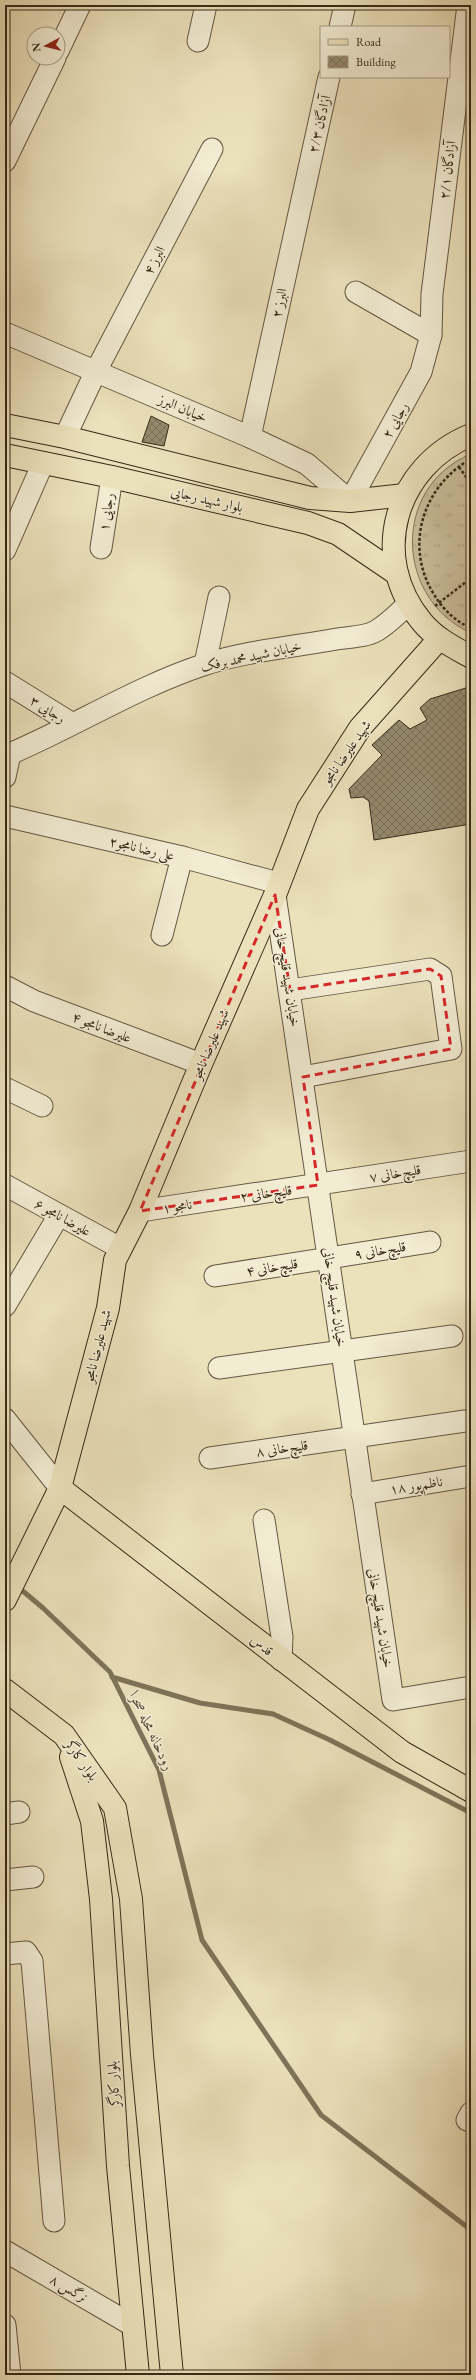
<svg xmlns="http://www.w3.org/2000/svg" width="476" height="2380" font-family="'EB Garamond',Amiri,serif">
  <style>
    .grass { fill: url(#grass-tufts); stroke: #82765c }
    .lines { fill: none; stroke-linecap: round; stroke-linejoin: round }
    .stream { stroke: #7e7359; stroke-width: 5 }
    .building { fill: url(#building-cross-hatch); stroke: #372a18 }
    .minor-casing { stroke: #645841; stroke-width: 23 }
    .major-casing { stroke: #372a18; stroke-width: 24 }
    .path { stroke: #372a18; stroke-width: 2.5; stroke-dasharray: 3 2; stroke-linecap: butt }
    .minor { stroke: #f2ecd3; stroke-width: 21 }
    .major { stroke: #ebe1bb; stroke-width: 22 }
    .marked { fill: none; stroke: #d62828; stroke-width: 3; stroke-dasharray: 8 5; stroke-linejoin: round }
    .labels { text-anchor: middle; stroke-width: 3; stroke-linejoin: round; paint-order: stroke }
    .street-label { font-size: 14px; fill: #372a18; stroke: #f2ecd3 }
    .water-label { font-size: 15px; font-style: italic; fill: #5b4e38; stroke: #f2ecd3 }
  </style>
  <defs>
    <pattern id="grass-tufts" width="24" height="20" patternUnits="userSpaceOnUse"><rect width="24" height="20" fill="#ccc29f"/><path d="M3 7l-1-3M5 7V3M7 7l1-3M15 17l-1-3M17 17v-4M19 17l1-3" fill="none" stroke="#b0a788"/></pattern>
    <pattern id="building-cross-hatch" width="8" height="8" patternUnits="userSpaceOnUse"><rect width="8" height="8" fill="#95896d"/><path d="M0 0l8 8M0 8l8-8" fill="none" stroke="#7a7059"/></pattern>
  </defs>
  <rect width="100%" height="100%" fill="#ebe1bb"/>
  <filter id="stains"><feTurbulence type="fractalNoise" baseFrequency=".005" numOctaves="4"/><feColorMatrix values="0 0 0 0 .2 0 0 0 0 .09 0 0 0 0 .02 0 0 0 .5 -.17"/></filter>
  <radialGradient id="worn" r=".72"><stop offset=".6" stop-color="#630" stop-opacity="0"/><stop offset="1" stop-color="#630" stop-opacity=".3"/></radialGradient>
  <path class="grass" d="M471 454V633C395 599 391 487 471 454Z"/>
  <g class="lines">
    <g class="stream">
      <path d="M18 1587 43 1608 110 1672 159 1770 202 1940 321 2115 471 2230"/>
      <path d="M112 1677 200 1703 273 1714 330 1740 471 1813"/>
    </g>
  </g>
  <g class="building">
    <path d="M151 416 169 425 164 446 142 442Z"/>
    <path d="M469 687 471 824 374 840 369 801 363 797 351 798 349 789 382 755 372 745 399 720 410 729 427 720 420 708 430 699Z"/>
  </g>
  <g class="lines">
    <g class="minor-casing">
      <g id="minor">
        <path d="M340 27 345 5"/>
        <path d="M198 41 206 5"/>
        <path d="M58 51 80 5"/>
        <path d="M5 161 55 58"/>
        <path d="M356 292 431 335"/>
        <path d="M5 333 250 437 307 464 350 501 421 372 431 335 432 294 468 5"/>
        <path d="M65 437 96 371 212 149"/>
        <path d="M250 437 329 77"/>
        <path d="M101 548 112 477"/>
        <path d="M5 550 43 463"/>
        <path d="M205 664 219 597"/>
        <path d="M5 682 71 723"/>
        <path d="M5 756C72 728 134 688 203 665 246 651 293 647 337 639 348 637 366 637 376 631 388 624 398 613 409 604"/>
        <path d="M5 777 10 754"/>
        <path d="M5 816 182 857 278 883"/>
        <path d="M275 895 393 1700 471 1687"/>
        <path d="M162 935 182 857"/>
        <path d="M5 986 34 1001 201 1064"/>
        <path d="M290 990 430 969 441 976 451 1049 303 1077"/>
        <path d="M5 1088 42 1106"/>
        <path d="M5 1185 120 1248"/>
        <path d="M140 1211 471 1161"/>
        <path d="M215 1276 430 1242"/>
        <path d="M5 1306 59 1215"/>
        <path d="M219 1368 452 1336"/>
        <path d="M5 1419 60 1488"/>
        <path d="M210 1458 465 1421"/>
        <path d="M362 1494 471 1476"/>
        <path d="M264 1520 282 1637 281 1660"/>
        <path d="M5 1814 19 1812"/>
        <path d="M5 1880 33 1877"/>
        <path d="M5 1954 26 1952 32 1961 54 2221"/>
        <path d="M467 2120 471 2113"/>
        <path d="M5 2251 132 2325"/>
        <path d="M5 2325 10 2375"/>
      </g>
    </g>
    <g class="major-casing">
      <g id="major">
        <path d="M5 425 65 437 310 498 350 501 405 495"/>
        <path d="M471 435C395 466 368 557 422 622 435 638 453 647 471 657"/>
        <path d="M5 455 112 477 308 523 338 534 397 574"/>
        <path d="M60 1488 402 1752 471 1791"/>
        <path d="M5 1600 60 1488 108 1308 115 1260 140 1211 201 1064 275 895 308 809 360 728 439 639"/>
        <path d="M5 1690 64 1735 115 1808 131 1899 142 2055 172 2375"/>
        <path d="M71 1757 92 1821 101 1899 118 2166 138 2375"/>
      </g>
    </g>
    <g class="path">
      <path d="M464 463C420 493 405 550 435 596 443 609 456 622 471 628"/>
      <path d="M459 467 471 484"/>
      <path d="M471 540V553"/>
      <path d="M435 606 471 578"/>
    </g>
    <use href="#minor" class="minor"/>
    <use href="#major" class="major"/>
  </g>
  <path class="marked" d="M275 895 290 990 430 969 441 976 451 1049 303 1077 318 1185 140 1211Z"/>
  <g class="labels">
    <g class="street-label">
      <text transform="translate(319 124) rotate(-77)" y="5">آزادگان ۲/۳</text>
      <text transform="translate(447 170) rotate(-83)" y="5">آزادگان ۲/۱</text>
      <text transform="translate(154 260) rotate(-62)" y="5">البرز ۴</text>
      <text transform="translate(279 303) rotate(-78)" y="5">البرز ۲</text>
      <text transform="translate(183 408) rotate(23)" y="5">خیابان البرز</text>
      <text transform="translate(395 420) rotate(-61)" y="5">رجایی ۲</text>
      <text transform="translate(207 499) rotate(13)" y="5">بلوار شهید رجایی</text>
      <text transform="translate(106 512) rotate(-81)" y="5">رجایی ۱</text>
      <text transform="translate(251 656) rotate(-12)" y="5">خیابان شهید محمد برفک</text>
      <text transform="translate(48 709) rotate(32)" y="5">رجایی ۳</text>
      <text transform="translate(346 752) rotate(-55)" y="5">شهید علیرضا نامجو</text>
      <text transform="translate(142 848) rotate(13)" y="5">علی رضا نامجو۲</text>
      <text transform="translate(288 977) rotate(81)" y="5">خیابان شهید قلیچ خانی</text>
      <text transform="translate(102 1027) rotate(21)" y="5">علیرضا نامجو ۴</text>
      <text transform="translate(210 1044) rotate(-67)" y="5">شهید علیرضا نامجو</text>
      <text transform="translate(395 1173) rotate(-9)" y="5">قلیچ‌خانی ۷</text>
      <text transform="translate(266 1193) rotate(-8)" y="5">قلیچ‌خانی ۲</text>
      <text transform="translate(177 1206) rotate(-9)" y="5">نامجو ۱</text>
      <text transform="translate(63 1217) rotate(29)" y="5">علیرضا نامجو ۶</text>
      <text transform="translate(380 1250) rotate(-9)" y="5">قلیچ‌خانی ۹</text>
      <text transform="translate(272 1267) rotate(-9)" y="5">قلیچ‌خانی ۴</text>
      <text transform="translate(335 1297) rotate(82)" y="5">خیابان شهید قلیچ خانی</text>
      <text transform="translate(97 1346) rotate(-76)" y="5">شهید علیرضا نامجو</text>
      <text transform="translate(282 1448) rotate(-8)" y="5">قلیچ‌خانی ۸</text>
      <text transform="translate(416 1485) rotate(-9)" y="5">ناظم‌پور ۱۸</text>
      <text transform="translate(381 1618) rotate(81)" y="5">خیابان شهید قلیچ خانی</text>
      <text transform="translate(262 1645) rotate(38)" y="5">قدس</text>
      <text transform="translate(82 1760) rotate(55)" y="5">بلوار کارگر</text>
      <text transform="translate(113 2084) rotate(-94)" y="5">بلوار کارگر</text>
      <text transform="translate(69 2288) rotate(30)" y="5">نرگس ۸</text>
    </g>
    <g class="water-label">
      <text transform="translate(152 1731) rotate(65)" y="5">رودخانه محله صحرا</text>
    </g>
  </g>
  <rect width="476" height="2380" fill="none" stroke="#ebe1bb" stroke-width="20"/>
  <rect x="6" y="6" width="464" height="2368" fill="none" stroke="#372a18" stroke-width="2"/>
  <rect x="10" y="10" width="456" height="2360" fill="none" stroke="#372a18"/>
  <rect x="320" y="26" width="130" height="52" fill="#f2ecd3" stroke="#a79e88"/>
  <rect x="328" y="39" width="20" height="6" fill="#ebe1bb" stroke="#a79e88"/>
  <text x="356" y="46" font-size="12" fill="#372a18">Road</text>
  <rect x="328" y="56" width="20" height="12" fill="url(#building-cross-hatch)" stroke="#a79e88"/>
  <text x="356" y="66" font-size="12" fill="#372a18">Building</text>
  <g transform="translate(46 46) rotate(263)"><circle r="19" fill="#f2ecd3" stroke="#a79e88"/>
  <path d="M0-3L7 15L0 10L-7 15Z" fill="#8f2418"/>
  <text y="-6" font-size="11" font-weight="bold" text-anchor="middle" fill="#372a18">N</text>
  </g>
  <rect width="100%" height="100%" filter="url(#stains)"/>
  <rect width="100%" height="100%" fill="url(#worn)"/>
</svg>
